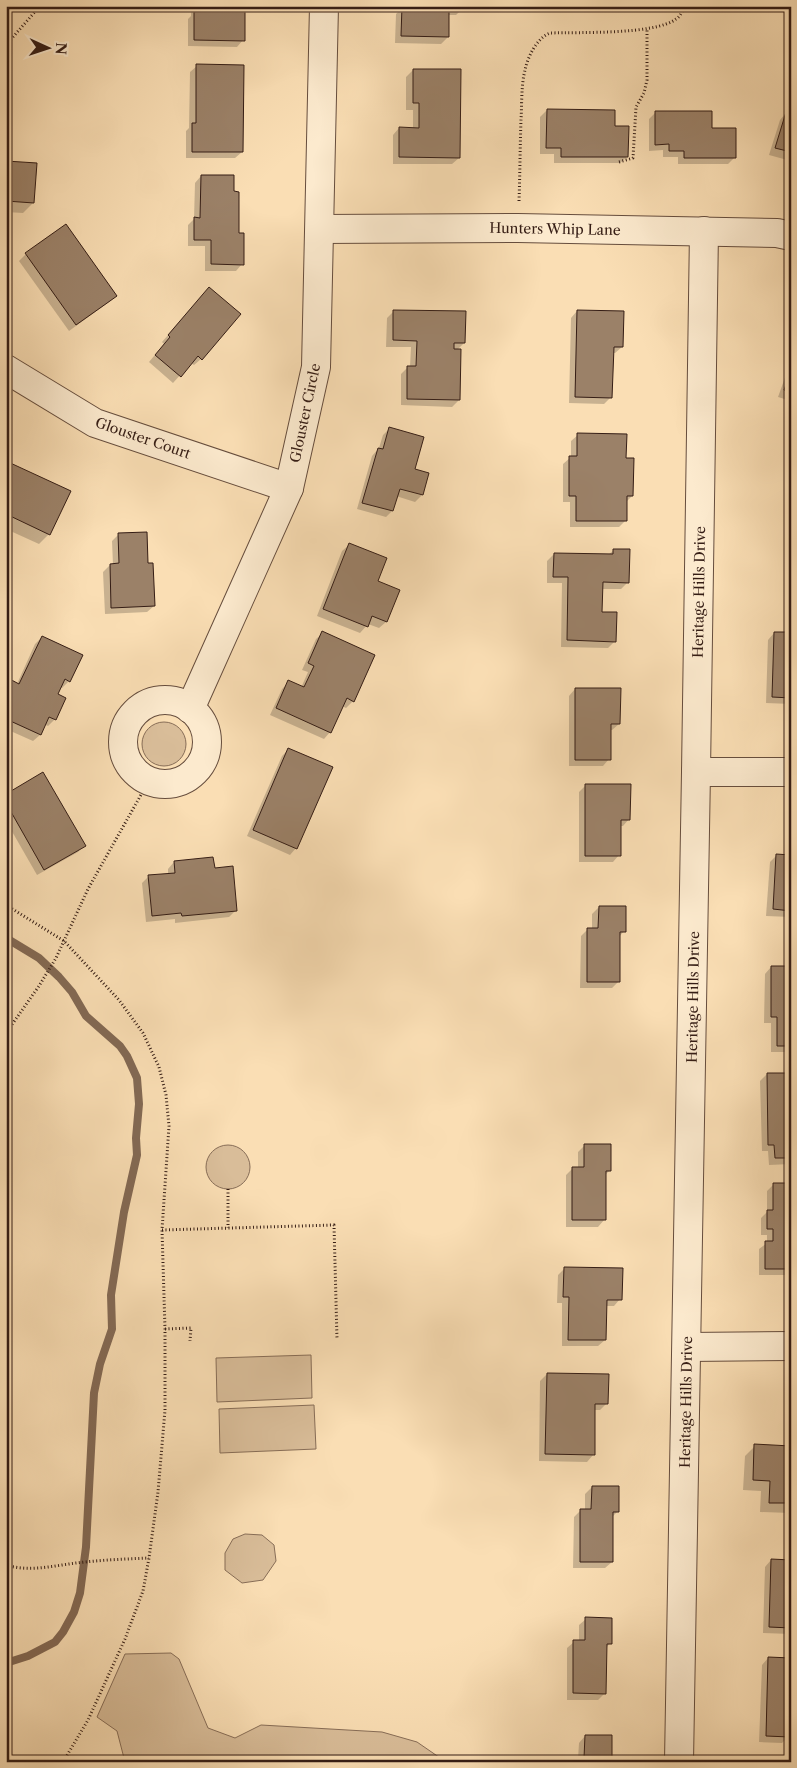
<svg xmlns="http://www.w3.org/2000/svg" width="797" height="1768" font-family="'Libre Caslon Text',serif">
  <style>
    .green { fill: #d9bd99; stroke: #876d57 }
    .shadow { fill: #0003 }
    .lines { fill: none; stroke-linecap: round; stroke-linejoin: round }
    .stream { stroke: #836954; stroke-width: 8 }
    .building { fill: #9b8168; stroke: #351d15 }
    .minor-casing { stroke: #664d3d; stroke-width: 30 }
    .path { stroke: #351d15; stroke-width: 3; stroke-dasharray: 1 2.5; stroke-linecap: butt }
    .minor { stroke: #fceace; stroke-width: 28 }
    .labels { text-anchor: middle; stroke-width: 4; stroke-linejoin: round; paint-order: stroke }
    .street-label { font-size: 14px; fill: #351d15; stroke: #fceace }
  </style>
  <rect width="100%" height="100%" fill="#fadeb4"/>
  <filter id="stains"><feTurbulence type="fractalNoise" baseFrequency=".004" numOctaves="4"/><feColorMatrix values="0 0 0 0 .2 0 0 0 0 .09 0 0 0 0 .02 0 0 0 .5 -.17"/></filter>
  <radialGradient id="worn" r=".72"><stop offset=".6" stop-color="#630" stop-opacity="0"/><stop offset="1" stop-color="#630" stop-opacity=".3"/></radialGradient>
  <g class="green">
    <circle cx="164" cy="744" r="22"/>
    <circle cx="228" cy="1167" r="22"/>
    <path d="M311 1355 312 1398 217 1402 216 1358Z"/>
    <path d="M314 1405 316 1449 220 1453 219 1409Z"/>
    <path d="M245 1534 262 1535 274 1545 276 1561 263 1580 242 1583 225 1570V1553L233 1539Z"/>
    <path d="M171 1653 179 1659 208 1728 235 1738 261 1725 382 1732 417 1742 446 1762H125L117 1731 97 1717 125 1654Z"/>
  </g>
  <g class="shadow">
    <path d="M191 6H244L243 40 237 47 188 46V19L191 16Z"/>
    <path d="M402 8 462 9 456 15H448V37L441 44 395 43 396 14Z"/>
    <path d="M197 66 242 152 235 158H186V131L189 128 190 72Z"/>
    <path d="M413 70 459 158 452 164H393V135L399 128 413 129V110H406V77Z"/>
    <path d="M547 110 614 128 627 157 620 163H554V154H540V117Z"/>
    <path d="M656 112 711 129 735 157 728 164H678V157H663V150L649 151V119Z"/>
    <path d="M786 113 791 114V161L769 155 780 120Z"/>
    <path d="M6 162 33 203 23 213 6 212Z"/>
    <path d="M201 176 237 234 242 264 236 271H205V246H188V225L194 219 195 183Z"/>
    <path d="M26 254 115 296 109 302 69 331 19 261Z"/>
    <path d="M209 288 201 359 194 365 191 363 173 383 149 362 164 344 162 342Z"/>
    <path d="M394 311 464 343 457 350 459 400 452 407 401 405V374L408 367H410L411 347H386L387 318Z"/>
    <path d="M577 311 622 347 615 353H612L611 397 604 404 569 403 571 318Z"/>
    <path d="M791 343V357L786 356Z"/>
    <path d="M791 361V401L778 397Z"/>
    <path d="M390 428 414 470 427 474 422 495 415 502 396 496 392 511 386 517 357 509 372 456 379 448 383 435Z"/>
    <path d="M578 435 625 459 632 496 626 502 625 521 619 527H570V502H563V464L571 457V441Z"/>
    <path d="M6 462 49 534 39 544 6 529Z"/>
    <path d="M119 534 147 565 154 606 147 612 105 614 103 572 110 565H113L112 541Z"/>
    <path d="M349 545 376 582 398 590 386 622 379 628 368 624 360 633 317 616 342 551Z"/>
    <path d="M614 550 627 583 621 589H602L601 613 615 641 608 648 561 647 562 583H547V561L554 554 608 555Z"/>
    <path d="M323 633 353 701 346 708 342 706 330 732 324 739 270 715 282 689 289 682 301 688 308 672 302 670 316 639Z"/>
    <path d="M774 633H791V704L766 703 768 640Z"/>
    <path d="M42 637 69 681 62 688 60 687 57 695 55 719 48 726 44 724 40 735 33 741 6 729V679L17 684 35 644Z"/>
    <path d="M575 689 619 724 612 730H609V759L603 766H569V696Z"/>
    <path d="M289 749 296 848 290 855 247 836 282 756Z"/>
    <path d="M586 785 629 819 623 826H619V855L613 862H579V792Z"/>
    <path d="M6 795 84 845 78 852 37 875 6 821Z"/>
    <path d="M777 855 791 856V917L766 916 770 862Z"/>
    <path d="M174 862 214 870 236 910 229 917 175 923V919L146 922 142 883 148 877 168 874V869Z"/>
    <path d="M599 907 624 931 619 937V981L612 988H580L581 936 588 929H592V914Z"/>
    <path d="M771 967H791V1052H771V1023H764L765 974Z"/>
    <path d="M767 1074H791V1164L769 1165 768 1151H762L760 1081Z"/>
    <path d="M585 1145 610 1170 605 1175 604 1220 598 1227H566V1175L573 1168H578V1152Z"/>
    <path d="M774 1184H791V1272L787 1275H759V1249L767 1243V1235H761V1218L767 1212V1191Z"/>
    <path d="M565 1268 620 1299 614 1306H605V1340L598 1346H562V1303H557L558 1275Z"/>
    <path d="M547 1374 607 1403 600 1410H594L593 1455 587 1462 539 1461 540 1381Z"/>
    <path d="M755 1446 791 1447V1513L760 1512 761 1491 743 1490 745 1456Z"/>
    <path d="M592 1487 617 1512 612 1517V1562L605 1568H573L574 1517 581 1510H585V1494Z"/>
    <path d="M771 1560 791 1561V1634L763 1633 765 1567Z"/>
    <path d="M586 1619 610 1643 606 1648 605 1693 598 1700H567V1648L574 1642 579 1641V1625Z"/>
    <path d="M768 1658 791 1659 789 1736 782 1743 759 1742 762 1665Z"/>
    <path d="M585 1736 610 1761V1762H571L574 1759H578L579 1743Z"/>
  </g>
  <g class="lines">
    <path class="stream" d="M6 938 39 958 59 977 72 992 86 1016 120 1046 127 1056 137 1078 139 1104 136 1138 137 1155 124 1212 111 1295 112 1329 100 1364 94 1393 86 1547 80 1593 74 1612 63 1632 55 1642 28 1656 6 1663"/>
  </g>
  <g class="building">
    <path d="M198 6H245V41L194 40V12L198 11Z"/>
    <path d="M402 6H464V9H449V37L401 36Z"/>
    <path d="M196 64 244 65 243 152H192V123H196Z"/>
    <path d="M413 69H461L460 158 399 157V127L419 128V103H413Z"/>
    <path d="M547 109 615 110V126H629L628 157H561V148H546Z"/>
    <path d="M655 111H712V128H736V158H684V151H669V144L655 145Z"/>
    <path d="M786 112 791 113V152L775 148Z"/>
    <path d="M6 161 37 163 34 203 6 201Z"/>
    <path d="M201 175H234V191L239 192V233H244V265L211 264V240H194V217L200 218Z"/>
    <path d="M66 224 117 296 76 325 25 253Z"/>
    <path d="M209 287 241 314 202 360 198 356 181 377 155 355 170 337 168 335Z"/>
    <path d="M393 310 466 311 465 343H454V349H461L460 400 407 399V366H416L417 341 393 340Z"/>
    <path d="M577 310 624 311 623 347H614L612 398 575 397Z"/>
    <path d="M791 371V393L784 390Z"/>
    <path d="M389 427 424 437 415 469 429 473 423 495 400 489 393 511 362 503 378 448 383 449Z"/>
    <path d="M577 433 627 434 626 458H634L633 496H627V521H576V496H569V456H577Z"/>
    <path d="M6 461 71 491 50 535 6 514Z"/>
    <path d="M147 532 148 563H153L155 606 111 608 110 564 119 563 118 533Z"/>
    <path d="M349 543 387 558 378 581 400 590 387 622 372 616 368 627 323 609Z"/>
    <path d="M613 549H630L629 583 603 582 602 612H617L616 642 567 640 568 577H553L554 553 613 554Z"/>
    <path d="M322 631 375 655 354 702 347 698 331 733 276 708 288 680 304 687 314 666 308 663Z"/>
    <path d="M774 632H791V698L772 697Z"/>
    <path d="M42 636 83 655 70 682 65 679 58 694 66 698 56 720 49 717 41 735 6 719V677L19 684Z"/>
    <path d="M575 688H621L620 724H611V760H575Z"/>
    <path d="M288 748 333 767 297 849 253 830Z"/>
    <path d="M43 772 86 846 44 870 6 803V794Z"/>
    <path d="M585 784H631L630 820H621V856H585Z"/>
    <path d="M776 854 791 855V911L773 909Z"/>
    <path d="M213 857 215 868 233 866 237 911 182 916 181 913 152 916 148 875 175 873 174 861Z"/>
    <path d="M599 906H626V932H620V982H587V928H598Z"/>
    <path d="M771 966H791V1046H777V1017H771Z"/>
    <path d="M767 1073H791V1158H775L774 1145H768Z"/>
    <path d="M584 1144H611V1171H606V1220H572V1167H584Z"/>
    <path d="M773 1183H791V1269H765V1241H773V1229H767V1210H773Z"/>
    <path d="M564 1267 623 1268 622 1300H607L606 1340H568L569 1297H563Z"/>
    <path d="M547 1373 609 1374 608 1404H595V1455L545 1454Z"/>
    <path d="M754 1444 791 1446V1503H769L770 1481 753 1480Z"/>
    <path d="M592 1486H619V1512H613V1562H580V1509H591Z"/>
    <path d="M771 1559 791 1560V1628L769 1627Z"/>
    <path d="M585 1617 612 1618V1644H607L606 1694 573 1693V1640H585Z"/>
    <path d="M768 1657 791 1658 790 1737 766 1736Z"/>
    <path d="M585 1735H612V1761L573 1762V1758H584Z"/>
  </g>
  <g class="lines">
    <g class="minor-casing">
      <g id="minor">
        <path d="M320 229 518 228 777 233 791 236"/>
        <path d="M6 369 95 423 289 488"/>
        <circle cx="165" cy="742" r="42"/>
        <path d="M190 709 289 488 316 367 324 6"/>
        <path d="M696 772H791"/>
        <path d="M687 1347 791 1346"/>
        <path d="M679 1762 696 772 704 231"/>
      </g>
    </g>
    <g class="path">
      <path d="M6 45 40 6"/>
      <path d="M619 162 633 158 636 107 644 93 647 80V29"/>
      <path d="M519 201C520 174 520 147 521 120 522 104 521 86 525 70 528 56 537 38 550 33 579 32 655 35 676 19 681 16 682 11 685 6"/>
      <path d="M6 905 64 941 119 1000 143 1033 159 1067 166 1095 169 1126 162 1230 165 1329V1410L158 1492 149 1558 143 1591 125 1639 88 1720 63 1762"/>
      <path d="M6 1033 39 986 56 958 88 889 142 793 150 781"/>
      <path d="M228 1189V1228"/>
      <path d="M162 1230 334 1225 337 1339"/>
      <path d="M165 1329 191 1328 190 1341"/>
      <path d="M6 1565C28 1572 53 1566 76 1563 100 1560 125 1559 149 1558"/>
    </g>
    <use href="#minor" class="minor"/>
  </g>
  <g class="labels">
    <g class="street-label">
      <text transform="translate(555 229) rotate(1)" y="5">Hunters Whip Lane</text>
      <text transform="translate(305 413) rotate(-78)" y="5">Glouster Circle</text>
      <text transform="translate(143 438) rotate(19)" y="5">Glouster Court</text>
      <text transform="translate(699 592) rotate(-89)" y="5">Heritage Hills Drive</text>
      <text transform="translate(693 997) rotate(-89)" y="5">Heritage Hills Drive</text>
      <text transform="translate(686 1402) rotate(-89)" y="5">Heritage Hills Drive</text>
    </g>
  </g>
  <rect width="797" height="1768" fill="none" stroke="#fadeb4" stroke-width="25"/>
  <rect x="8" y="8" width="782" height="1753" fill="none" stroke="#351d15" stroke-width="2.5"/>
  <rect x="12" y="12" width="772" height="1743" fill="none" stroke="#351d15"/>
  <g transform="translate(48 48) rotate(93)" stroke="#fceace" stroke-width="4" paint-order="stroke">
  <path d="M0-4L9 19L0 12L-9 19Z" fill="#351d15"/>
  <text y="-8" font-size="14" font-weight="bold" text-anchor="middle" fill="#351d15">N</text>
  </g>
  <rect width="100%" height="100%" filter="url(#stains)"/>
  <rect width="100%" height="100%" fill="url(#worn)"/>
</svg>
